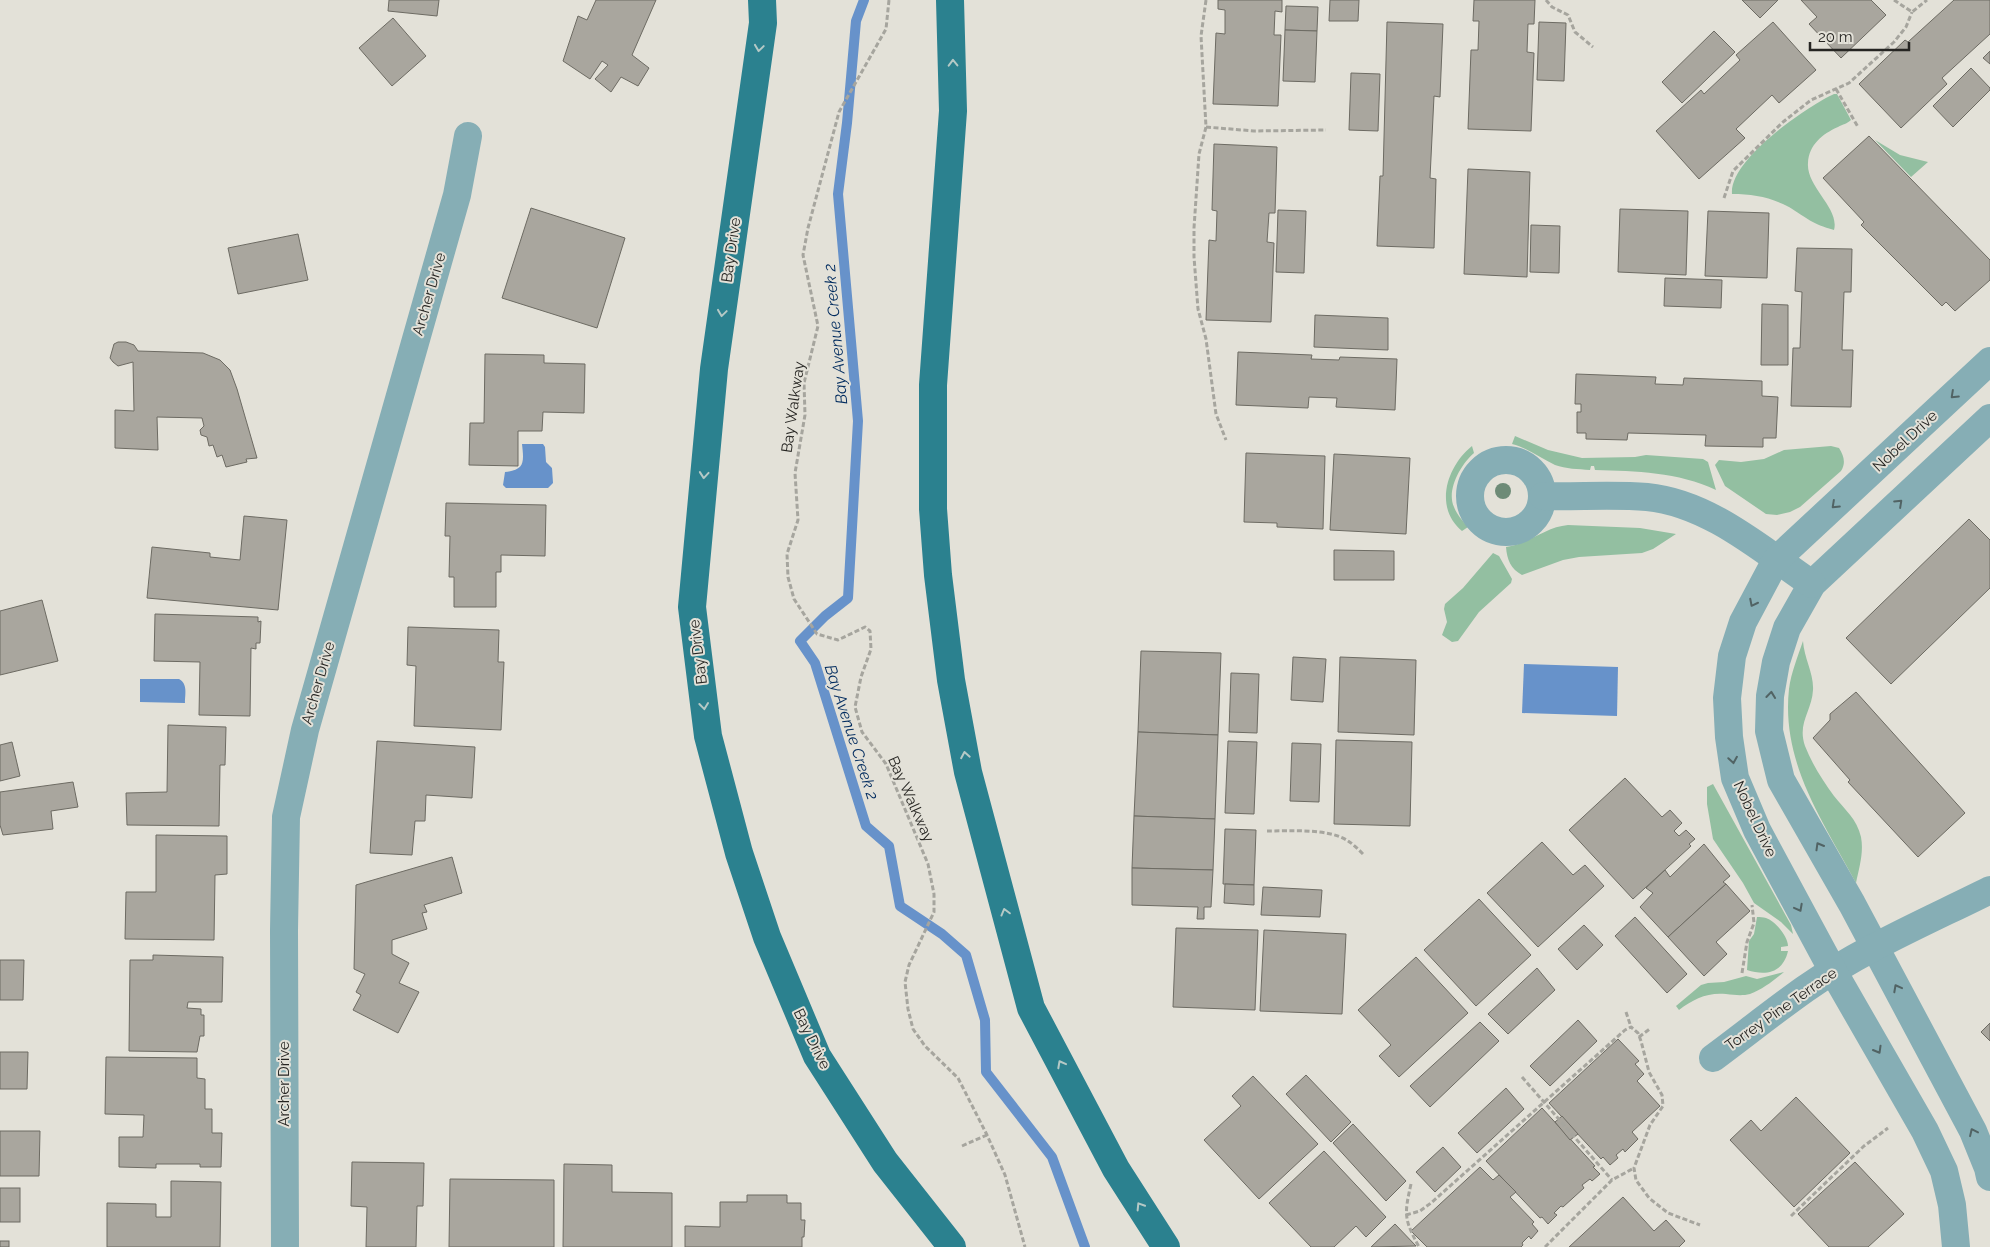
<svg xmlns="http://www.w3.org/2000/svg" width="1990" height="1247" font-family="Raleway,sans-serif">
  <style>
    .green { fill: #93bfa1 }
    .water { fill: #6792ca }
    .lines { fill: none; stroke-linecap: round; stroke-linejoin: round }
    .stream { stroke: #6792ca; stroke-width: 10 }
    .building { fill: #a9a69e; stroke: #6d6b63 }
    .path { stroke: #a6a59e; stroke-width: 3; stroke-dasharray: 5 2.5; stroke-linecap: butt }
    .minor { stroke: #86aeb5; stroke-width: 28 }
    .major { stroke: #2b818f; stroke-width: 28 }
    .tree { fill: #6e8b77 }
    .oneway { stroke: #b5c9c6 }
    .oneway2 { stroke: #516364 }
    .labels { text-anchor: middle; stroke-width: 4; stroke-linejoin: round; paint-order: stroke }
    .street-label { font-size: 15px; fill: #262522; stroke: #e3e1d8 }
    .water-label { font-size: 16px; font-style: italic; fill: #002b5e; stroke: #e3e1d8 }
  </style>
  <rect width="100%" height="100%" fill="#e3e1d8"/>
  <g class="green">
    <path d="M1834 94H1837L1851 120C1847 124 1843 124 1838 127 1822 134 1809 145 1808 163 1806 187 1840 208 1834 230 1812 224 1807 218 1789 207 1770 197 1753 194 1732 194 1729 160 1806 107 1834 94Z"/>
    <path d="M1875 140 1900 155 1928 162 1911 177Z"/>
    <path d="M1515 436 1548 450 1582 458 1635 457 1646 455 1703 459 1708 462 1716 490C1678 472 1636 471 1595 470L1594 466H1591L1590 470C1578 469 1566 469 1555 465 1540 458 1528 448 1512 444Z"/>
    <path d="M1472 446 1474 453C1461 464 1446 490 1454 507 1457 515 1463 521 1468 527L1462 531C1434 508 1446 467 1472 446Z"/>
    <path d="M1831 446 1839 448C1844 456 1846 463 1841 471L1800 507 1790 512 1777 515 1766 514 1725 486 1715 465 1719 460 1741 462 1764 459 1784 450Z"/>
    <path d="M1568 525 1640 528 1676 534 1653 549 1642 553 1579 557 1563 560 1522 575C1511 569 1507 560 1506 547 1529 544 1545 527 1568 525Z"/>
    <path d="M1493 553 1499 556 1512 579 1511 583 1479 612 1458 641 1452 642 1442 635 1447 622 1444 609 1445 604 1463 588Z"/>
    <path d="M1803 641C1804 658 1814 674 1813 690 1812 711 1797 723 1805 746 1812 764 1823 781 1834 796 1845 810 1857 819 1861 837 1864 853 1859 868 1856 883 1823 821 1781 763 1789 689 1791 673 1798 656 1803 641Z"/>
    <path d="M1713 784 1791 925 1793 934 1781 922 1754 903 1743 883 1713 839 1707 804V787Z"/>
    <path d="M1757 917C1760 917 1763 917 1766 918 1775 921 1788 936 1788 946L1781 947V951H1788C1783 973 1766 976 1747 970L1749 941 1754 934Z"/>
    <path d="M1784 972C1773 981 1763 989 1750 994 1742 996 1735 995 1726 994 1708 992 1693 999 1679 1010L1676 1006 1701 985 1708 983 1724 982 1746 976 1757 979Z"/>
  </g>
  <g class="water">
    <path d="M522 444H543L545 447 546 462 552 468 553 483 548 488H506L503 485 505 472C525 470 524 462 522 444Z"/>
    <path d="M1524 664 1618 667 1617 716 1522 713Z"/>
    <path d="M140 679H179C188 684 185 694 185 703L140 702Z"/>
  </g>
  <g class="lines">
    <path class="stream" d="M864 0 856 21 847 123 838 194 858 421 848 598 825 616 800 641 815 663 866 826 889 846 900 906 942 934 966 955 985 1020 986 1072 1052 1157 1085 1247"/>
  </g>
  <g class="building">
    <path d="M389 0H439L437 16 388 11Z"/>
    <path d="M596 0H656L632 55 649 68 638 86 621 77 611 92 595 79 608 65 602 61 590 79 563 61 578 16 587 20Z"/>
    <path d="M1218 0H1282V12L1275 11 1274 35H1281L1278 106 1213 104 1216 33 1225 34V10L1218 9Z"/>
    <path d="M1330 0H1359L1358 21H1329Z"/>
    <path d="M1474 0H1535L1534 24H1528L1527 52 1534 53 1531 131 1468 129 1471 50H1478L1479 21H1473Z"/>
    <path d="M1742 0H1778L1760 18Z"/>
    <path d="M1801 0H1871L1886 15 1841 58 1809 24 1817 17Z"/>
    <path d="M1954 0H1990V34L1942 78 1947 84 1901 128 1859 84 1905 40 1908 42Z"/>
    <path d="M1286 6 1318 7 1317 31 1285 30Z"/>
    <path d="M393 18 426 56 392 86 359 48Z"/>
    <path d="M1387 22 1443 24 1440 97 1434 96 1430 178 1436 179 1434 248 1377 246 1380 176H1383Z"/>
    <path d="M1539 22 1566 23 1564 81 1537 80Z"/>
    <path d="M1773 22 1816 70 1779 103 1772 95 1736 129 1745 138 1699 179 1656 131 1701 90 1704 94 1740 60 1736 55Z"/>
    <path d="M1285 30 1317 31 1315 82 1283 81Z"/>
    <path d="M1714 31 1735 52 1682 103 1662 82Z"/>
    <path d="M1990 51V64L1983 58Z"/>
    <path d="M1971 68 1990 88V90L1953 127 1933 106Z"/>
    <path d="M1351 73 1380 74 1378 131 1349 130Z"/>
    <path d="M1869 136 1990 260V280L1955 311 1946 302 1942 306 1861 225 1864 222 1823 178Z"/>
    <path d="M1214 144 1277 147 1275 213H1269L1267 242 1274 243 1271 322 1206 320 1209 240 1216 241 1217 211 1212 210Z"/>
    <path d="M1468 169 1530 172 1527 277 1464 274Z"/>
    <path d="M531 208 625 238 597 328 502 298Z"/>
    <path d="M1620 209 1688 211 1686 275 1618 272Z"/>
    <path d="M1278 210 1306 211 1304 273 1276 272Z"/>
    <path d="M1708 211 1769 213 1767 278 1705 276Z"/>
    <path d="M1531 225 1560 226 1559 273 1530 272Z"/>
    <path d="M298 234 308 280 238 294 228 248Z"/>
    <path d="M1797 248 1852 249 1851 292H1844L1842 350H1853L1851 407 1791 406 1793 348H1800L1802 292 1795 291Z"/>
    <path d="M1665 278 1722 280 1721 308 1664 306Z"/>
    <path d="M1762 304 1788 305V365H1761Z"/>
    <path d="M1315 315 1388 318V350L1314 347Z"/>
    <path d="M118 342H126L134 345 138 351 203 353 220 360 230 370 237 389 257 458 246 459 247 462 226 467 222 455 217 457 213 445 209 446 207 437 201 435 200 430 204 426 202 418 157 417 158 450 115 448V410L134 411 133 362 118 366 113 362 110 358 114 344Z"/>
    <path d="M1238 352 1312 355 1311 359 1339 360 1340 357 1397 359 1395 410 1336 407 1337 398 1309 397 1308 408 1236 405Z"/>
    <path d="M485 354 544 355V363L585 364 584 413 543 412 542 431H518V466L469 465 470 423H484Z"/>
    <path d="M1576 374 1656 377 1655 384 1683 385 1684 378 1762 381V396L1778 397 1776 438H1763V447L1705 446 1706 435 1628 433 1627 440 1586 439V433H1577V412H1581V404H1575Z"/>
    <path d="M1246 453 1325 456 1323 529 1277 527V523L1244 522Z"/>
    <path d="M1334 454 1410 458 1406 534 1330 530Z"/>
    <path d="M446 503 546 505 545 556 501 555V572H496V607H454V577H449L450 536H445Z"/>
    <path d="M244 516 287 520 278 610 147 598 152 547 210 553V557L240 560Z"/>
    <path d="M1969 519 1990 540V588L1891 684 1846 638Z"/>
    <path d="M1334 550 1394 551V580H1334Z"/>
    <path d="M42 600 58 661 0 675V611Z"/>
    <path d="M155 614 258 617V622L261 621 260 643H256V649L251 648 250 716 199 715 200 662 154 661Z"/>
    <path d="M408 627 499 630 498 662H504L501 730 414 726 416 666 407 665Z"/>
    <path d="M1141 651 1221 653 1218 735 1138 732Z"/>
    <path d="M1293 657 1326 659 1323 702 1291 700Z"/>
    <path d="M1340 657 1416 660 1414 735 1338 732Z"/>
    <path d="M1231 673 1259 674 1257 733 1229 732Z"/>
    <path d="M1856 692 1965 813 1918 857 1848 782 1850 780 1813 738 1830 720V714Z"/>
    <path d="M168 725 226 727 225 765H220L219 826 127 825 126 793 167 792Z"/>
    <path d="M1138 732 1218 735 1215 819 1134 816Z"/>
    <path d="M1336 740 1412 742 1410 826 1334 824Z"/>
    <path d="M377 741 475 747 472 798 426 795 425 821H415L412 855 370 853Z"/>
    <path d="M1228 741 1257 742 1254 814 1225 813Z"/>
    <path d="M12 742 20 776 0 781V745Z"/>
    <path d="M1292 743 1321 744 1319 802 1290 801Z"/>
    <path d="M1625 778 1662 817 1670 810 1682 823 1674 831 1679 836 1686 830 1695 839 1689 844 1691 846 1633 899 1569 830Z"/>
    <path d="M73 782 78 807 51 811 53 829 3 835 0 825V792Z"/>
    <path d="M1134 816 1215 819 1213 870 1132 868Z"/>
    <path d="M1225 829 1256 830 1254 885 1223 884Z"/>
    <path d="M156 835 227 836V874L215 875 214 940 125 939 126 892H156Z"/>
    <path d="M1542 842 1573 875 1585 865 1604 886 1538 947 1487 893Z"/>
    <path d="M1704 844 1730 876 1723 882 1726 884 1668 937 1640 907 1653 893 1646 888 1665 870 1670 877Z"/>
    <path d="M452 857 462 893 424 905 427 912 422 913 427 929 392 940V954L409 963 399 983 419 992 398 1033 353 1010 361 995 356 992 365 974 354 969 356 885Z"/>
    <path d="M1132 868 1213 870 1211 907H1204V919H1197L1198 907 1132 905Z"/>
    <path d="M1225 884 1254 885V905L1224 903Z"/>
    <path d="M1726 884 1750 911 1716 942 1727 954 1704 976 1668 937Z"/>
    <path d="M1263 887 1322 890 1320 917 1261 915Z"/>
    <path d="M1479 899 1531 955 1476 1006 1424 950Z"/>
    <path d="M1635 917 1687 974 1667 993 1615 936Z"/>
    <path d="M1584 925 1603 945 1577 970 1558 949Z"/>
    <path d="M1176 928 1258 930 1255 1010 1173 1007Z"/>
    <path d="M1264 930 1346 934 1342 1014 1260 1011Z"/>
    <path d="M153 955 223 957 222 1002H188L187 1008 201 1009V1015H204V1036H200L197 1052 129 1051 130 960H153Z"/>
    <path d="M1416 957 1468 1013 1399 1077 1379 1056 1391 1045 1358 1010Z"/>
    <path d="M0 960H24L23 1000H0Z"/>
    <path d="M1537 968 1555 990 1508 1034 1488 1014Z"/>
    <path d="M1578 1020 1597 1041 1550 1086 1530 1066Z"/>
    <path d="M1480 1022 1499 1041 1430 1107 1410 1086Z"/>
    <path d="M1990 1023V1041L1981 1032Z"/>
    <path d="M1618 1039 1639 1061 1635 1064 1644 1074 1637 1081 1660 1106 1632 1132 1638 1139 1625 1152 1623 1149 1616 1155 1618 1158 1610 1165 1603 1157 1601 1159 1549 1103Z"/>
    <path d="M0 1052H28L27 1089H0Z"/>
    <path d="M106 1057 197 1058V1078L205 1079V1109H212V1133H222L221 1167H200V1164H156V1168L119 1167V1137H143L144 1115 105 1114Z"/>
    <path d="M1306 1075 1351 1122 1331 1142 1286 1094Z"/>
    <path d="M1253 1076 1318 1144 1259 1199 1204 1140 1241 1106 1232 1096Z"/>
    <path d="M1506 1088 1524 1109 1477 1153 1458 1133Z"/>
    <path d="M1796 1097 1850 1153 1794 1207 1730 1140 1751 1120 1761 1131Z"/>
    <path d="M1542 1108 1595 1166 1593 1167 1600 1174 1592 1181 1590 1179 1582 1185 1584 1188 1563 1207 1561 1206 1554 1213 1557 1215 1548 1224 1542 1217 1540 1218 1486 1161Z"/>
    <path d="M1562 1116 1578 1134 1570 1140 1555 1122Z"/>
    <path d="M1353 1124 1406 1181 1386 1201 1333 1143Z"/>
    <path d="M0 1131H40L39 1176H0Z"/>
    <path d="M1443 1147 1461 1167 1435 1192 1416 1172Z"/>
    <path d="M1324 1151 1386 1217 1366 1237 1356 1226 1334 1247H1311L1269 1203Z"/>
    <path d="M352 1162 424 1163 423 1206H417L416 1247H366L367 1207 351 1206Z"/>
    <path d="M1855 1162 1904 1214 1868 1247H1829L1798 1214Z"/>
    <path d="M564 1164 612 1165V1192L672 1193V1247H563Z"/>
    <path d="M1480 1167 1493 1180 1499 1175 1516 1192 1510 1197 1534 1222 1532 1224 1538 1231 1531 1239 1529 1236 1522 1243 1523 1245 1521 1247H1427L1411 1231Z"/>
    <path d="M450 1179 554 1180V1247H449Z"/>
    <path d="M171 1181 221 1182 220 1247H107V1203L156 1204V1217H171Z"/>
    <rect x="0" y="1188" width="20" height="34"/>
    <path d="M747 1195H787V1203H801V1220H805L804 1237H802V1247H685V1226L720 1227V1202H747Z"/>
    <path d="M1623 1197 1654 1231 1666 1220 1685 1241 1679 1247H1569Z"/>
    <path d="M1395 1224 1416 1246 1371 1247Z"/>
    <rect x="0" y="1241" width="9" height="6"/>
  </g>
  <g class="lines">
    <g class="path">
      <path d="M889 0 886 29 839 112 808 228 803 255 818 326 804 383 805 415 795 473 798 520 787 554 788 577 794 599 817 634 838 640 865 627 870 631 871 649 861 677 855 707 862 732 886 764 928 864 934 894V912L909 965 905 982 908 1009 913 1029 925 1046 958 1078 987 1135 1005 1175 1025 1247"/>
      <path d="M1206 0 1201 36 1206 127 1199 154 1194 228V257L1198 309 1206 339 1216 414 1226 440"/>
      <path d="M1546 0 1552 7 1568 15 1575 32 1593 47"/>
      <path d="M1894 0 1912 12 1927 0"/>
      <path d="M1836 89 1858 127"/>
      <path d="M1206 127 1254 131 1326 130"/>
      <path d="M1724 198 1733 171 1783 122 1811 100 1849 83 1894 42 1906 27 1912 12"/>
      <path d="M1267 831C1290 831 1329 828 1348 841 1353 844 1358 849 1363 854"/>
      <path d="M1742 973 1747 942 1754 923 1752 905"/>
      <path d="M1626 1012 1631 1027"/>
      <path d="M1639 1037 1651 1028"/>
      <path d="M1522 1077 1612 1180"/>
      <path d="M962 1146 987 1135"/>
      <path d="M1411 1184C1404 1215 1404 1219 1419 1247"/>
      <path d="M1406 1215 1420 1211 1431 1203 1625 1030 1631 1027 1638 1033 1641 1041 1649 1072 1662 1095 1663 1106 1650 1125 1634 1168 1636 1180 1649 1198 1668 1213 1700 1225"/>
      <path d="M1791 1216 1864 1146 1888 1128"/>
      <path d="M1545 1247 1612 1180 1634 1168"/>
    </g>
    <g class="minor">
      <path d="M1990 418 1812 584 1787 628 1776 662 1770 696 1769 731 1781 780 1852 904 1973 1131 1988 1168 1990 1177"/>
      <circle cx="1506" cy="496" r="36"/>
      <path d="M1543 496C1577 497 1613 494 1647 497 1709 503 1762 550 1812 584"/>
      <path d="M1713 1058C1744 1035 1774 1011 1805 989 1862 949 1928 921 1990 890"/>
      <path d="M285 1247 284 930 286 817 305 730 457 195 468 136"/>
      <path d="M1956 1247 1952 1205 1944 1171 1925 1131 1833 971 1757 830 1735 778 1729 737 1727 698 1732 656 1743 622 1776 560 1990 361"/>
    </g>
    <g class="major">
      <path d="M762 0 763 23 714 369 692 607 708 736 739 853 767 937 817 1056 885 1162 952 1247"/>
      <path d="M950 0 953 111 933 385V509L938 575 951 680 968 772 1031 1008 1116 1169 1166 1247"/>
    </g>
  </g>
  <circle class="tree" cx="1503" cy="491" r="8"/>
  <defs><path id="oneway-chevron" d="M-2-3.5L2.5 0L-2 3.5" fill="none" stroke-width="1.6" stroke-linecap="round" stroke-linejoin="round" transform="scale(1.25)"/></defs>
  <g class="oneway">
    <use href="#oneway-chevron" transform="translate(759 48) rotate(98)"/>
    <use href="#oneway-chevron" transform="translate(953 63) rotate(-91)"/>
    <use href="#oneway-chevron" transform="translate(722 313) rotate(98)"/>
    <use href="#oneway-chevron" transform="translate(704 475) rotate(95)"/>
    <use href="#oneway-chevron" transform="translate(704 706) rotate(83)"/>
    <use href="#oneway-chevron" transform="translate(965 755) rotate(-100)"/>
    <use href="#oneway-chevron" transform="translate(1005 912) rotate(-105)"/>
    <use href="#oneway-chevron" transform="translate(1061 1064) rotate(-118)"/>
    <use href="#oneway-chevron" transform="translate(1140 1206) rotate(-122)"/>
  </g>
  <g class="oneway2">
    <use href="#oneway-chevron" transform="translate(1954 395) rotate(137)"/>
    <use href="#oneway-chevron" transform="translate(1899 503) rotate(-43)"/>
    <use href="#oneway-chevron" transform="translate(1835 505) rotate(137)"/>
    <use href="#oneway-chevron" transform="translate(1753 603) rotate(117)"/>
    <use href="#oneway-chevron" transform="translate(1771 695) rotate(-84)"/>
    <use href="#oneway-chevron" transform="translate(1733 760) rotate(81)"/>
    <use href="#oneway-chevron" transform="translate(1819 846) rotate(-120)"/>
    <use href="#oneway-chevron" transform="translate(1799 908) rotate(62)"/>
    <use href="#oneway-chevron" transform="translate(1897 988) rotate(-118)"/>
    <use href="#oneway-chevron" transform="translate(1878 1050) rotate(60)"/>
    <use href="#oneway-chevron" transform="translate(1973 1132) rotate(-115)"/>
  </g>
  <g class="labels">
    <g class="street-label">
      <text transform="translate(731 250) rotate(-82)" y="5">Bay Drive</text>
      <text transform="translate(429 294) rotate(-74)" y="5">Archer Drive</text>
      <text transform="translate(793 407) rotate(-82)" y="5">Bay Walkway</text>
      <text transform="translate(1905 441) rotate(-43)" y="5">Nobel Drive</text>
      <text transform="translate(698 652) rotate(-97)" y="5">Bay Drive</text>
      <text transform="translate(318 683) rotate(-74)" y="5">Archer Drive</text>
      <text transform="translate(911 799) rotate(66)" y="5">Bay Walkway</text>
      <text transform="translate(1755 819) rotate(65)" y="5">Nobel Drive</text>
      <text transform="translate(1781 1009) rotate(-35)" y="5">Torrey Pine Terrace</text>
      <text transform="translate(812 1039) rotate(64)" y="5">Bay Drive</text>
      <text transform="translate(284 1084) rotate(-90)" y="5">Archer Drive</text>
    </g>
    <g class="water-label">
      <text transform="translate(835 334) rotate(-95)" y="6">Bay Avenue Creek 2</text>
      <text transform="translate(852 732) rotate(72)" y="6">Bay Avenue Creek 2</text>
    </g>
  </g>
  <path d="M1810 42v8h99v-8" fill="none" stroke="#262522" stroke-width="2.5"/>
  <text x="1818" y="42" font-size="15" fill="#262522" stroke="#e3e1d8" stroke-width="4" paint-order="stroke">20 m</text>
</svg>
